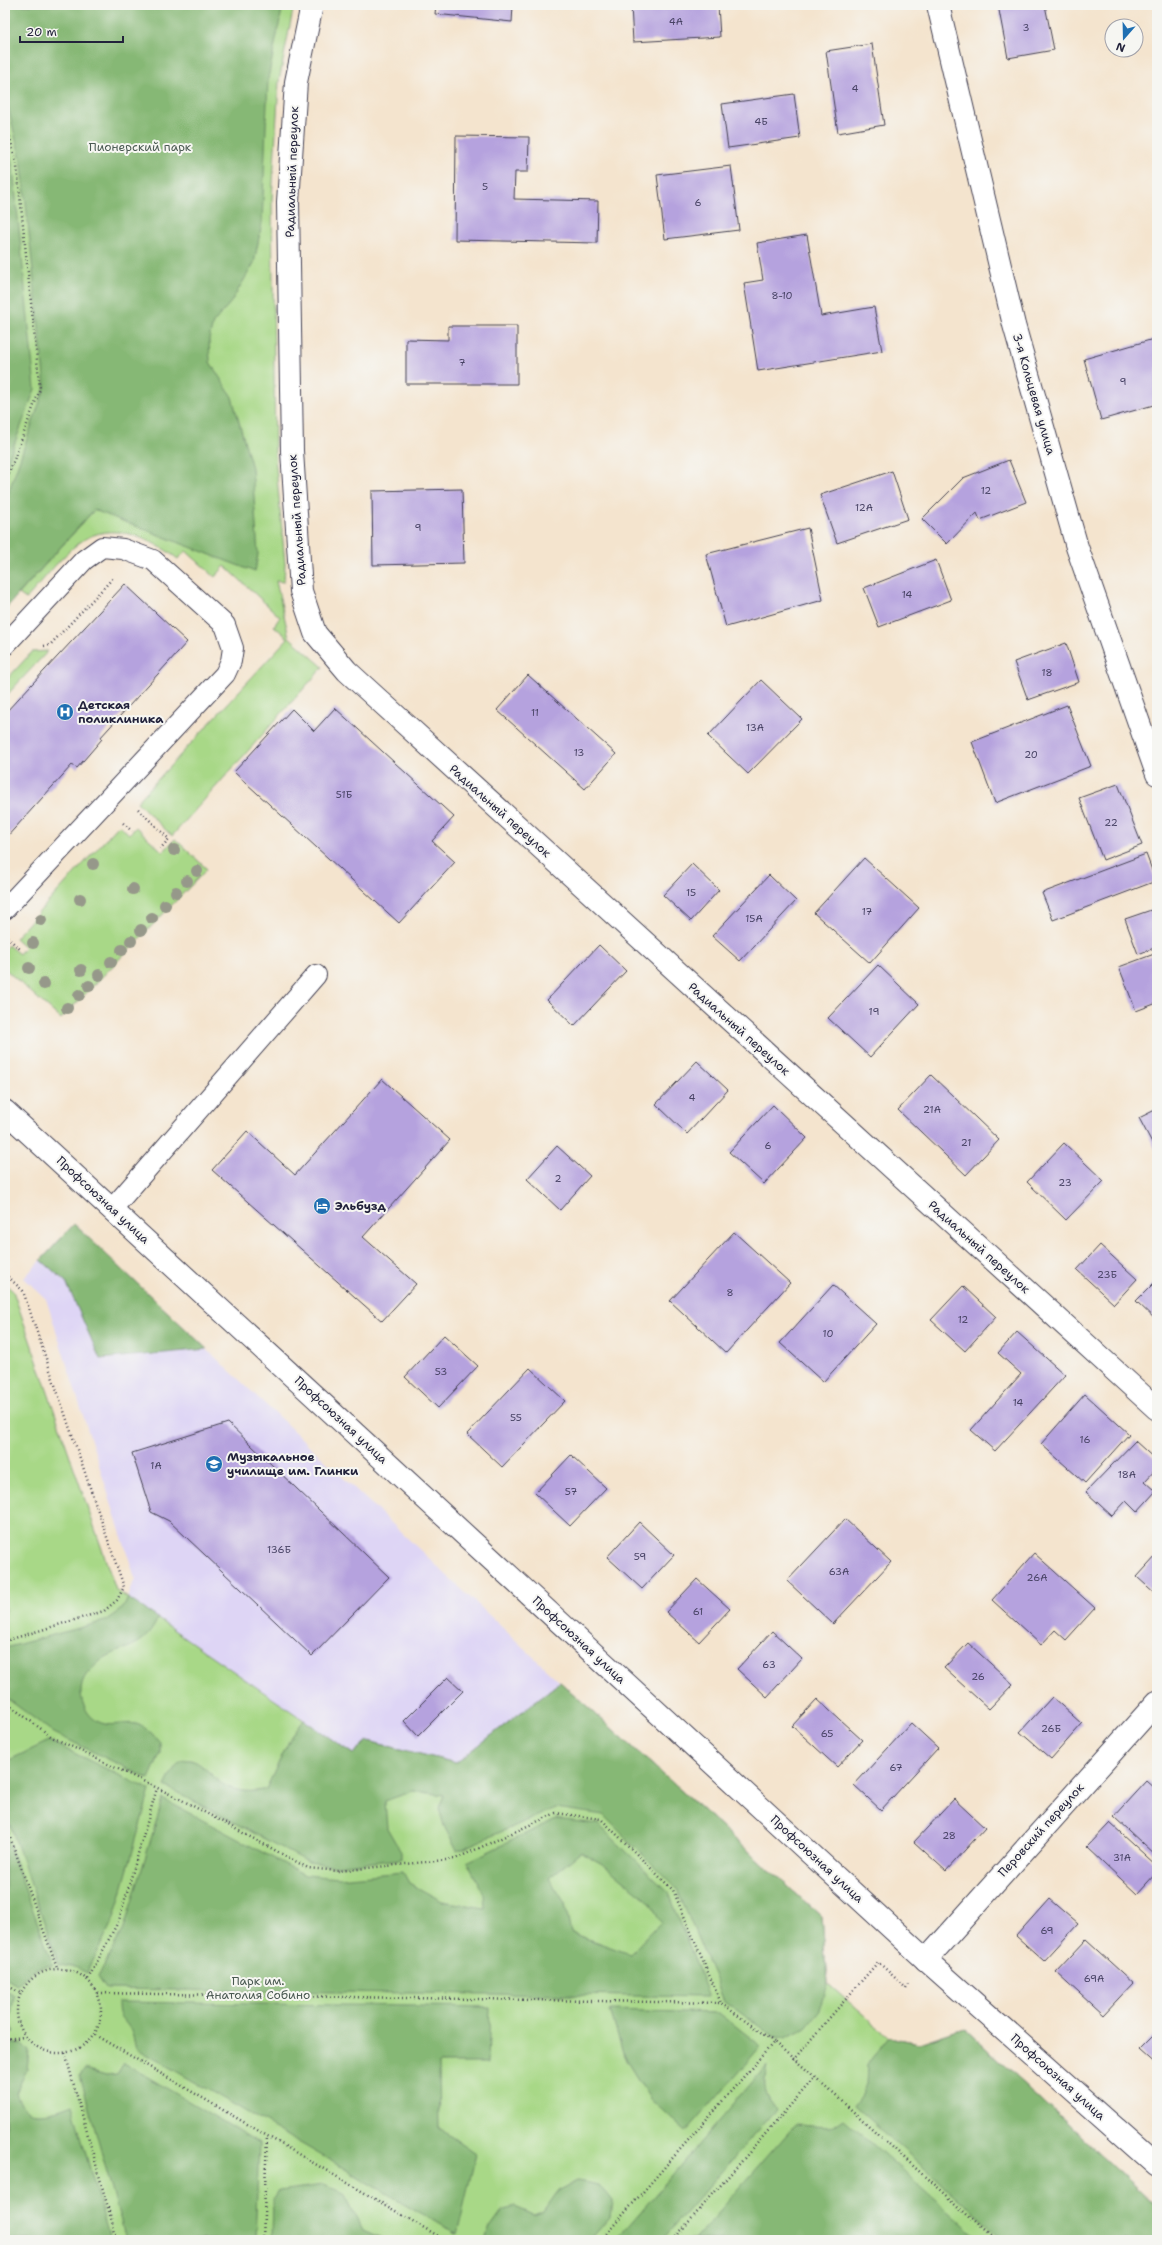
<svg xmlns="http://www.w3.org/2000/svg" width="1162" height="2245" font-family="'Shantell Sans',sans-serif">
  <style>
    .built { fill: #ded5f5 }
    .green { fill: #a8d887; stroke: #657d61 }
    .forest { fill: #86b874; stroke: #546d58; fill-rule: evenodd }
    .building { fill: #b5a2de }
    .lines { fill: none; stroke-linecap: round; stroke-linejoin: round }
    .lane-casing { stroke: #423f51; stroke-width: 22 }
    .street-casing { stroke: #423f51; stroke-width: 24 }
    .secondary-casing { stroke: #423f51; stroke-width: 24 }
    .path { stroke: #423f51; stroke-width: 2.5; stroke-dasharray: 1 3; stroke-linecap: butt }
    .lane { stroke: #fff; stroke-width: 20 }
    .street { stroke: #fff; stroke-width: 22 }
    .secondary { stroke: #fff; stroke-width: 22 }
    .tree { fill: #96988a }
    .labels { text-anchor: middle; stroke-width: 4; stroke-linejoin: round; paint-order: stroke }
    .number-label { font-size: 10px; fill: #474264 }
    .park-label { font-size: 12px; fill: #4a5952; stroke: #f6f6f2 }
    .street-label { font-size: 12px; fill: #22223b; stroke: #f6f6f2 }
    .poi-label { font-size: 12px; font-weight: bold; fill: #22223b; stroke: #f6f6f2; text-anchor: start }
  </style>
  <rect width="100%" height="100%" fill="#f6f6f2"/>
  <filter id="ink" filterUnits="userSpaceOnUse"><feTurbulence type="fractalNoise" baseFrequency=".025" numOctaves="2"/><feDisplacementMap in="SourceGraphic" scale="8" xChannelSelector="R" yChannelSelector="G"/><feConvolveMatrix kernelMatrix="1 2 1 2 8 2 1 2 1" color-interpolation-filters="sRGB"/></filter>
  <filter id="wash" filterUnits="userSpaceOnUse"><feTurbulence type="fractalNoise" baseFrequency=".012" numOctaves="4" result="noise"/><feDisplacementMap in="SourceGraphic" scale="16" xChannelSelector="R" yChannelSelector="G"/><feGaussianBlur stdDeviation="0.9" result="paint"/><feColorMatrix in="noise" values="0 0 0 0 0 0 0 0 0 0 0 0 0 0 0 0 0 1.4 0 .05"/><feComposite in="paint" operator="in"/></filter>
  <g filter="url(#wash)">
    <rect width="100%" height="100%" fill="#f4e4ce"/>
    <path class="built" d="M74 1224 560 1682 456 1763 368 1741 353 1754 128 1598 135 1578 46 1299 24 1278Z"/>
    <g class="green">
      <path d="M5 5H294L279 81 272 199 275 455 285 563 284 582 276 581 289 637 323 667 172 836 137 802 288 638 274 626 280 617 225 566 215 577 186 551 178 559C153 540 117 522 87 538 67 548 42 582 26 599L19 594 94 510 5 609Z"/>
      <path d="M48 651 5 697V681L32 652Z"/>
      <path d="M119 825 129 834 136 827 163 852 175 839 207 869 61 1019 5 969V949L8 945 19 954 25 947 15 938Z"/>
      <path d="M5 1284 13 1291 116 1590 353 1754 368 1741 456 1763 560 1682 822 1917 827 1983 889 2037 919 2043 964 2028 1157 2207V2240H5Z"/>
    </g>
    <g class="forest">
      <path d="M5 5H283L268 79 262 223 254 263 231 302 213 323 209 339 210 362 232 397 252 468 258 554 255 572 94 510 5 609V502L45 387 22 165 5 94Z"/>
      <path d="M5 137 13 168 35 389 5 469Z"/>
      <path d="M74 1224 207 1349 100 1359 66 1282 41 1260Z"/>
      <path d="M128 1598 158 1618C145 1647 131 1644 106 1657 100 1660 95 1666 90 1671 72 1686 83 1720 105 1724 115 1726 126 1722 136 1724 146 1727 153 1734 160 1742V1754L149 1779 54 1733 5 1697V1648L105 1621 123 1608Z"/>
      <path d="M560 1682 822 1917 827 1983 818 2013 807 2027 786 2038 774 2037 724 2001 677 1889 603 1815 556 1808 457 1851 444 1826 439 1808 444 1795 413 1791 385 1801 387 1828 401 1852V1859L337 1866 308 1862 165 1786C169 1779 174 1765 182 1761 197 1754 212 1778 224 1785 236 1792 252 1793 266 1789L290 1739 304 1720 353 1754 368 1741 456 1763Z"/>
      <path d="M49 1741 150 1790 114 1918 87 1973 75 1967 59 1965 5 1810V1762Z"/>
      <path d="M163 1799 305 1875 338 1878 403 1872 409 1883 442 1901 485 1908 484 1894 467 1862 556 1819 598 1824 669 1893 709 1997 106 1989 98 1977 125 1925ZM581 1852 604 1865 650 1902 661 1922 630 1954 571 1933 565 1903 549 1878Z"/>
      <path d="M5 1834 53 1965C37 1967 28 1973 17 1985L5 1978Z"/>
      <path d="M5 1990 14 1996 10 2023 14 2032 5 2033Z"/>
      <path d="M118 2002 490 2007 488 2063H438L439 2128 476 2154 457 2234 136 2048C134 2042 133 2034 130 2029 122 2016 118 2020 118 2002Z"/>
      <path d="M610 2010 719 2013 761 2046 686 2132 650 2099 624 2057Z"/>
      <path d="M964 2028 1157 2207V2240H1004L854 2105 862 2094 866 2084 867 2064 889 2037 919 2043Z"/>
      <path d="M21 2043 29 2051 27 2069 16 2093C18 2097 20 2104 23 2107 34 2119 60 2110 72 2105L110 2240H5V2045Z"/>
      <path d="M124 2063 259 2143 255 2240H126L80 2076 85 2069 106 2075 117 2074Z"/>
      <path d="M767 2065C764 2084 762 2093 776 2109L662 2240H616Z"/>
      <path d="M843 2118 981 2240H694L795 2125 830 2127Z"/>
      <path d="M577 2181 599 2185 612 2201 610 2217 590 2240H485L489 2229 502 2211 515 2207 534 2215 544 2211 558 2191Z"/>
      <path d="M324 2185 344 2193 363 2230 386 2240H272L273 2199 278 2191Z"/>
    </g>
    <g id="blocks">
      <g class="building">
        <path d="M436 5H513L512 22 435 14Z"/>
        <path d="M631 5H718L720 37 633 42Z"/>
        <path d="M998 5H1045L1054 50 1008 58Z"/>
        <path d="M872 44 884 125 838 133 826 51Z"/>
        <path d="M794 94 800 138 728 148 722 104Z"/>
        <path d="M456 136 529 137 528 172H515L514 199 598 201 597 243 455 240Z"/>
        <path d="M731 166 739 230 665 239 657 175Z"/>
        <path d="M807 235 821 316 874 307 882 351 758 371 744 283 763 280 757 243Z"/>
        <path d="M448 326H517V384H406V339L448 340Z"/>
        <path d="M1157 338V404L1101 420 1084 359Z"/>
        <path d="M1009 460 1026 502 980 520 977 513 947 544 922 519 963 478Z"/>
        <path d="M892 471 908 519 837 543 820 495Z"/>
        <path d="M462 489 464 563 373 565 372 491Z"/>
        <path d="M808 528 823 600 726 627 706 554Z"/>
        <path d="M936 560 951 600 879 627 864 588Z"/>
        <path d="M125 584 187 642 100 738 102 739 77 768 72 765 5 839V713Z"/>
        <path d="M1066 643 1079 682 1028 700 1014 662Z"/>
        <path d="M528 675 616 754 585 789 497 710Z"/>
        <path d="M761 680 802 719 748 774 708 736Z"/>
        <path d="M1067 705 1091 766 995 803 972 742Z"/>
        <path d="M335 708 454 817 432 841 455 862 399 923 234 772 292 709 314 731Z"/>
        <path d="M1118 784 1142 845 1103 860 1079 798Z"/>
        <path d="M1146 854 1156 881 1053 920 1042 893Z"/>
        <path d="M864 858 919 908 870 963 814 913Z"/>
        <path d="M692 864 719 890 691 921 663 895Z"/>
        <path d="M769 875 796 901 740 961 712 936Z"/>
        <path d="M1157 908V947L1138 954 1125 919Z"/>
        <path d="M599 945 626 971 574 1026 547 1000Z"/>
        <path d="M1157 953V1003L1136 1011 1119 967Z"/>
        <path d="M878 965 919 1004 870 1057 828 1018Z"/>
        <path d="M697 1061 728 1090 687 1134 656 1104Z"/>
        <path d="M931 1075 999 1140 966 1175 898 1110Z"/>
        <path d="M382 1079 450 1140 363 1237 416 1284 382 1321 212 1170 247 1131 295 1175Z"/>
        <path d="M773 1105 807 1138 764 1184 729 1152Z"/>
        <path d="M1157 1109V1152L1139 1118Z"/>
        <path d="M1064 1143 1104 1181 1066 1220 1027 1182Z"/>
        <path d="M557 1146 590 1176 560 1210 527 1179Z"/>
        <path d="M734 1232 790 1283 726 1353 670 1301Z"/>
        <path d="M1100 1245 1137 1279 1114 1304 1077 1270Z"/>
        <path d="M1157 1280V1321L1136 1301Z"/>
        <path d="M833 1285 876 1324 823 1382 780 1343Z"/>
        <path d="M963 1286 996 1317 965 1351 931 1320Z"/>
        <path d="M1017 1332 1065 1375 995 1451 971 1430 1021 1374 998 1353Z"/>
        <path d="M444 1335 478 1366 438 1408 405 1377Z"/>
        <path d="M530 1368 565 1401 502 1467 467 1434Z"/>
        <path d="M1085 1394 1129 1434 1085 1483 1041 1444Z"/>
        <path d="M228 1423 389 1577 312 1656 169 1521 151 1512 132 1453Z"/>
        <path d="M1135 1441 1157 1461V1468L1145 1481 1156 1491 1137 1512 1126 1501 1112 1516 1086 1492Z"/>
        <path d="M571 1455 606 1488 570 1526 535 1493Z"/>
        <path d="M845 1519 891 1562 833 1624 787 1581Z"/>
        <path d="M639 1522 674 1555 642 1589 607 1557Z"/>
        <path d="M1034 1553 1095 1608 1066 1640 1055 1630 1041 1645 992 1600Z"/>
        <path d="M1157 1555V1595L1137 1577Z"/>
        <path d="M697 1579 730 1609 699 1642 666 1612Z"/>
        <path d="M772 1631 802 1659 767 1697 737 1669Z"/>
        <path d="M968 1643 1013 1684 989 1709 944 1668Z"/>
        <path d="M448 1677 463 1691 418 1736 404 1721Z"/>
        <path d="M1052 1697 1082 1724 1051 1759 1020 1732Z"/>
        <path d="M817 1699 862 1740 837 1767 792 1726Z"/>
        <path d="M911 1723 938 1748 881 1810 854 1785Z"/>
        <path d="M1147 1781 1157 1790V1857L1114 1817Z"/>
        <path d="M954 1799 985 1828 946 1871 914 1842Z"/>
        <path d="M1110 1823 1157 1866V1872L1137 1894 1087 1847Z"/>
        <path d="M1049 1899 1078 1924 1044 1961 1016 1936Z"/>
        <path d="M1086 1940 1133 1983 1103 2015 1056 1972Z"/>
        <path d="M1157 2032V2066L1139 2050Z"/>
      </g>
    </g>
  </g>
  <g filter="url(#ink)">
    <use href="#blocks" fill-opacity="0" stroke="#423f51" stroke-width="1"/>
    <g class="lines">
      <g class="lane-casing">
        <g id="lane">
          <path d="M5 645 84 560 102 547 123 549 153 560 225 625 233 648 231 661 225 674 5 909"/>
          <path d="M112 1209 316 975"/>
        </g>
      </g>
      <g class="street-casing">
        <g id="street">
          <path d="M312 5 296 82 288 202 292 451 301 591 315 633 347 671 1157 1409"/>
          <path d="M938 5 1014 325 1077 547 1157 774"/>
          <path d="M926 1960 1157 1702"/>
        </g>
      </g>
      <g class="secondary-casing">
        <path id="secondary" d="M5 1111 926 1960 1157 2165"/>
      </g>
      <g class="path">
        <path d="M5 117 17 167 40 389 5 484"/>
        <path d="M44 646 50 645 113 578"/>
        <path d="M138 809 169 839 160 849"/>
        <path d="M123 823 132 831"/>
        <path d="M7 937 21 950"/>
        <path d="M5 1274 23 1291 124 1587 117 1600 104 1611 5 1641"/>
        <path d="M5 1702 52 1737 180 1799 308 1868 338 1871 455 1859 556 1813 601 1819 673 1890 721 2003"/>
        <path d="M5 1823 57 1968"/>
        <circle cx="59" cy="2011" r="42"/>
        <path d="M88 1979 119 1920 157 1788"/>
        <path d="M5 1984 20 1993"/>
        <path d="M98 1993 721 2003 774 2042"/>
        <path d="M95 2035 445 2240"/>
        <path d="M5 2039 24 2037"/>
        <path d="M65 2053 117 2240"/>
        <path d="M793 2060 878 1962 906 1988 908 1984"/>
        <path d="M815 2077 995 2240"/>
        <path d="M263 2240 267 2137"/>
        <path d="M601 2240 774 2042 815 2077 673 2240"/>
      </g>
      <use href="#lane" class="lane"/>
      <use href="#street" class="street"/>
      <use href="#secondary" class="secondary"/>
    </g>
    <g class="tree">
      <circle cx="174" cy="850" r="6"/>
      <circle cx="93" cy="864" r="6"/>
      <circle cx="197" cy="871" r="6"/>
      <circle cx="187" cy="881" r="6"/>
      <circle cx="133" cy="889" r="6"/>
      <circle cx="176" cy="892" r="6"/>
      <circle cx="80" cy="899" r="6"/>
      <circle cx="165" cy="905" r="6"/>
      <circle cx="152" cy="918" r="6"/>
      <circle cx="41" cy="920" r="6"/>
      <circle cx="141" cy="930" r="6"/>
      <circle cx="131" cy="941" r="6"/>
      <circle cx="33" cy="943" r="6"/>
      <circle cx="122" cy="950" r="6"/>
      <circle cx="111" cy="962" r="6"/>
      <circle cx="29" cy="968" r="6"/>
      <circle cx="81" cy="970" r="6"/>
      <circle cx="99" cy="975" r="6"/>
      <circle cx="44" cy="984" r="6"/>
      <circle cx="89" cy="986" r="6"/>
      <circle cx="79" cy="995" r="6"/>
      <circle cx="67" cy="1008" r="6"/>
    </g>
  </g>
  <defs>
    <g id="hospital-disc" transform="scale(0.9)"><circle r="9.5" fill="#1f6fb2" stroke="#f6f6f2"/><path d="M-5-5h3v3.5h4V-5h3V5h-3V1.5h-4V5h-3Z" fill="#fff"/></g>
    <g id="hotel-disc" transform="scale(0.9)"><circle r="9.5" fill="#1f6fb2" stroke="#f6f6f2"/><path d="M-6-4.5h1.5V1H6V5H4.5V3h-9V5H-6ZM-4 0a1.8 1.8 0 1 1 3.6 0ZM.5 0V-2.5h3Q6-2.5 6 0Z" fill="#fff"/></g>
    <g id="school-disc" transform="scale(0.9)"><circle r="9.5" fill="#1f6fb2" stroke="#f6f6f2"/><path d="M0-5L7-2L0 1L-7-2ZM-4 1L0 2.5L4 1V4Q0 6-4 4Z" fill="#fff"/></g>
  </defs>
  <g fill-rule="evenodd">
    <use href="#hospital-disc" x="65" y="712"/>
    <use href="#hotel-disc" x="322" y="1206"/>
    <use href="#school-disc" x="214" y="1464"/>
  </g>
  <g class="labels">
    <g class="number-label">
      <text x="676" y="25">4А</text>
      <text x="1026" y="31">3</text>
      <text x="855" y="92">4</text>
      <text x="761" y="125">4Б</text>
      <text x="485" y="190">5</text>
      <text x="698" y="206">6</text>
      <text x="782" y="299">8-10</text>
      <text x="462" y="366">7</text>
      <text x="1123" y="385">9</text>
      <text x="986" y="494">12</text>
      <text x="864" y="511">12А</text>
      <text x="418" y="531">9</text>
      <text x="907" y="598">14</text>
      <text x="1047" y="676">18</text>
      <text x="535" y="716">11</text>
      <text x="755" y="731">13А</text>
      <text x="579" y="756">13</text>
      <text x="1031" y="758">20</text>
      <text x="344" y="798">51Б</text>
      <text x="1111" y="826">22</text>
      <text x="691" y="896">15</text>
      <text x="867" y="915">17</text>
      <text x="754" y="922">15А</text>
      <text x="874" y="1015">19</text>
      <text x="692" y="1101">4</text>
      <text x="932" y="1113">21А</text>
      <text x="966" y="1146">21</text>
      <text x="768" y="1149">6</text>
      <text x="558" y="1182">2</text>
      <text x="1065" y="1186">23</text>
      <text x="1107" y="1278">23Б</text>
      <text x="730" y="1296">8</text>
      <text x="963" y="1323">12</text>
      <text x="828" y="1337">10</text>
      <text x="441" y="1375">53</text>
      <text x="1018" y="1406">14</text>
      <text x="516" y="1421">55</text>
      <text x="1085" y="1443">16</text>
      <text x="156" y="1469">1А</text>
      <text x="1127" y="1478">18А</text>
      <text x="571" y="1495">57</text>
      <text x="279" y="1553">136Б</text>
      <text x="640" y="1560">59</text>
      <text x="839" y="1575">63А</text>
      <text x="1037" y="1581">26А</text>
      <text x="698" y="1615">61</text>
      <text x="769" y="1668">63</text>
      <text x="978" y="1680">26</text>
      <text x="1051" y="1732">26Б</text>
      <text x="827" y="1737">65</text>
      <text x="896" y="1771">67</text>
      <text x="949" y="1839">28</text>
      <text x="1122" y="1861">31А</text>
      <text x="1047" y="1934">69</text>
      <text x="1094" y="1982">69А</text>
    </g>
    <g class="park-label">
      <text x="140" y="151">Пионерский парк</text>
      <text x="258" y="1985">Парк им.<tspan x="258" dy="14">Анатолия Собино</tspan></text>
    </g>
    <g class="street-label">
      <text transform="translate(292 172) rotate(-88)" y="4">Радиальный переулок</text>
      <text transform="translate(1034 394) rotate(74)" y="4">3-я Кольцевая улица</text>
      <text transform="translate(297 520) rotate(-94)" y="4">Радиальный переулок</text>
      <text transform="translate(500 811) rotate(42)" y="4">Радиальный переулок</text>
      <text transform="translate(739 1029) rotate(42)" y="4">Радиальный переулок</text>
      <text transform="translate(103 1200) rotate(43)" y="4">Профсоюзная улица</text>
      <text transform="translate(979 1247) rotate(42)" y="4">Радиальный переулок</text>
      <text transform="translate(341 1420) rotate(43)" y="4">Профсоюзная улица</text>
      <text transform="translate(579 1640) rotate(43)" y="4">Профсоюзная улица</text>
      <text transform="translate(1041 1830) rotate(-48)" y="4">Перовский переулок</text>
      <text transform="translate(817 1859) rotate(43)" y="4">Профсоюзная улица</text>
      <text transform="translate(1058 2077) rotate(42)" y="4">Профсоюзная улица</text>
    </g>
    <g class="poi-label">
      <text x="78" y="709">Детская<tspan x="78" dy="14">поликлиника</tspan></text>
      <text x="335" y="1210">Эльбузд</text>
      <text x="227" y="1461">Музыкальное<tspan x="227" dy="14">училище им. Глинки</tspan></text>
    </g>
  </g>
  <rect width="1162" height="2245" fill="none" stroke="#f6f6f2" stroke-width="20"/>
  <g transform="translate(1124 38) rotate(200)"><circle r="19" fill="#f6f6f2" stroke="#a1a1a9"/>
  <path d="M0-3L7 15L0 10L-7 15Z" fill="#1f6fb2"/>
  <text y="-6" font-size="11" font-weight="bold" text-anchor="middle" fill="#22223b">N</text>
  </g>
  <path d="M20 36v6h103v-6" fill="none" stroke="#22223b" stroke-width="2"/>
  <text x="26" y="36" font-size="12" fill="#22223b" stroke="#f6f6f2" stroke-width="3" paint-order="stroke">20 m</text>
</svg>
